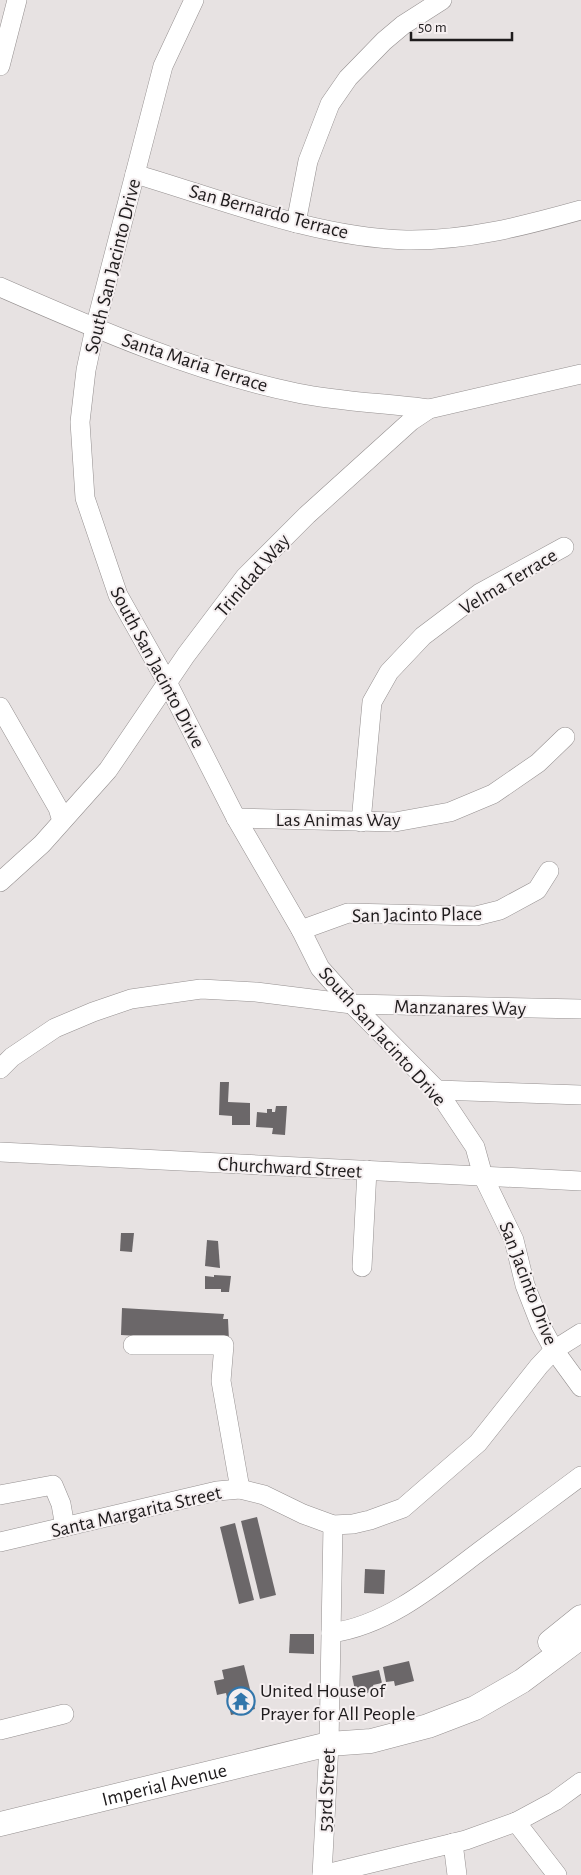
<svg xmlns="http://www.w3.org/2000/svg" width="581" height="1875" font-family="'Alegreya Sans',sans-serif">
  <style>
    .building { fill: #6b6769 }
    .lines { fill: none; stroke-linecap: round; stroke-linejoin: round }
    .minor-casing { stroke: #959090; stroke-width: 20 }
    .major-casing { stroke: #959090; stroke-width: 25 }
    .minor { stroke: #fff; stroke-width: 19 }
    .major { stroke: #fff; stroke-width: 24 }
    .labels { text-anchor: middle; stroke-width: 4; stroke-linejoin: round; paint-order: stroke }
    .street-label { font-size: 20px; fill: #1f1c1d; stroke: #f5eff0 }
    .poi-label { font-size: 20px; fill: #1f1c1d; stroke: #f5eff0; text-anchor: start }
  </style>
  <rect width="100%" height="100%" fill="#e7e2e2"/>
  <g class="building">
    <path d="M220 1082H229L228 1102 250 1103V1125H232V1116L219 1115Z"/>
    <path d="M276 1106H287L285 1135 272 1134 273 1128 256 1127 257 1112 267 1113V1109H272V1112H275Z"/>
    <path d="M121 1233H134L132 1252 120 1251Z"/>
    <path d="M207 1240 218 1241 220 1268 205 1266Z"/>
    <path d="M214 1275 231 1276 229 1292H221V1289H205V1276L214 1277Z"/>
    <path d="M122 1308 224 1314 223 1319H228L229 1341 121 1335Z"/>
    <path d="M257 1517 276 1595 260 1599 241 1521Z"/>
    <path d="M235 1523 254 1600 239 1604 220 1527Z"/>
    <path d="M365 1569 385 1570 384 1594 364 1593Z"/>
    <path d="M290 1634H314V1654L289 1653Z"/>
    <path d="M409 1661 414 1681 395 1686 394 1681 386 1682 383 1667Z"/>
    <path d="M244 1665 255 1709 231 1715 226 1693 217 1695 214 1681 224 1679 222 1670Z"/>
    <path d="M379 1670 382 1683 373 1685 374 1688 370 1689 371 1692 356 1695 352 1676Z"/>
  </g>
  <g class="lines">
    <g class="minor-casing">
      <g id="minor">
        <path d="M194 0 163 66 95 328 86 370 80 422 85 498 118 595 168 684 236 818 301 930 320 968 352 1004 437 1090 475 1147 483 1176 514 1240 525 1285 541 1326 554 1350 581 1387"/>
        <path d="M0 66 17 0"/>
        <path d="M135 174C223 200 314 237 406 240 466 241 524 226 581 210"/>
        <path d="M296 223 308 161 330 104 348 78 384 41 403 25 442 0"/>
        <path d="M0 287C96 329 194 372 297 393 341 402 385 403 429 409"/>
        <path d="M0 707 58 808 62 821"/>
        <path d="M236 818 395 822 450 812 493 794 538 763 565 737"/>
        <path d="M361 822 372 702 389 672 423 636 480 593 564 547"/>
        <path d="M0 882 42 844 108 770 186 655 245 577 307 515 411 421 429 409 581 374"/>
        <path d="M301 930 348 913 476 916 500 910 537 890 549 871"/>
        <path d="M0 1069 12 1057 55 1028 93 1012 131 999 201 989 256 992 352 1004 581 1009"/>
        <path d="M437 1090 581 1095"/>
        <path d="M0 1152 581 1181"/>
        <path d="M362 1267 367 1170"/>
        <path d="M133 1345H224L221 1381 240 1489"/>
        <path d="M0 1495 53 1485 61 1504 65 1527"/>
        <path d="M0 1542 217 1491 240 1489 264 1495 303 1514 333 1525 353 1524 370 1520 403 1508 478 1443 539 1366 554 1350 581 1333"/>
        <path d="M331 1633C388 1625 435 1585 480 1551 514 1526 547 1501 581 1476"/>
        <path d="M0 1730 64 1714"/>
        <path d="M516 1822 557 1875"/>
        <path d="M453 1843 457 1875"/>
        <path d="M322 1875 329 1744 333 1525"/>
        <path d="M322 1875 466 1840 516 1822 555 1801 581 1782"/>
      </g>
    </g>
    <g class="major-casing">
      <g id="major">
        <path d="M550 1642 581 1617"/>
        <path id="s1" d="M0 1824 329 1744 371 1741 428 1726 475 1708 522 1681 581 1637"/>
      </g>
    </g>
    <use href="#minor" class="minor"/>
    <use href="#major" class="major"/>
  </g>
  <defs>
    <g id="temple-ring" transform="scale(1.4375)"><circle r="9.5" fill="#f5eff0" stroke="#3276ab" stroke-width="1.5"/><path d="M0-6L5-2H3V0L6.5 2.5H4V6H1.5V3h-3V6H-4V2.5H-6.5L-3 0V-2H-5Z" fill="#3276ab"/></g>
  </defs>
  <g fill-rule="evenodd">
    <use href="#temple-ring" x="241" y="1701"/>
  </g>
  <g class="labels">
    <g class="street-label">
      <text transform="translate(269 211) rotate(15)" y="7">San Bernardo Terrace</text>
      <text transform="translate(112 266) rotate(-76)" y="7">South San Jacinto Drive</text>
      <text transform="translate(195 362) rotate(18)" y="7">Santa Maria Terrace</text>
      <text transform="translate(252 575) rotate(-49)" y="7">Trinidad Way</text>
      <text transform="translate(508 581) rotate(-31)" y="7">Velma Terrace</text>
      <text transform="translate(158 667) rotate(62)" y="7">South San Jacinto Drive</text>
      <text x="338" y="826">Las Animas Way</text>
      <text transform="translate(417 914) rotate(-1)" y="7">San Jacinto Place</text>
      <text transform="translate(460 1007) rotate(1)" y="7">Manzanares Way</text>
      <text transform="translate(383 1036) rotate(48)" y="7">South San Jacinto Drive</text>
      <text transform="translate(290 1167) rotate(3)" y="7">Churchward Street</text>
      <text transform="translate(529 1283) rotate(69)" y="7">San Jacinto Drive</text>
      <text transform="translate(136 1511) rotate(-13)" y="7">Santa Margarita Street</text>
      <text dy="7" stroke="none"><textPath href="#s1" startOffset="169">Imperial Avenue</textPath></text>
      <text transform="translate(326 1790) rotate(-87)" y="7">53rd Street</text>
    </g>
    <g class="poi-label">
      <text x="260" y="1697">United House of<tspan x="260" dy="23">Prayer for All People</tspan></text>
    </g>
  </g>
  <path d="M411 32v8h101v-8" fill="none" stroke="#1f1c1d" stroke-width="2.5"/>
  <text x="418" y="32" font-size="15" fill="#1f1c1d" stroke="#f5eff0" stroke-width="4" paint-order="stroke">50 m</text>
</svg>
